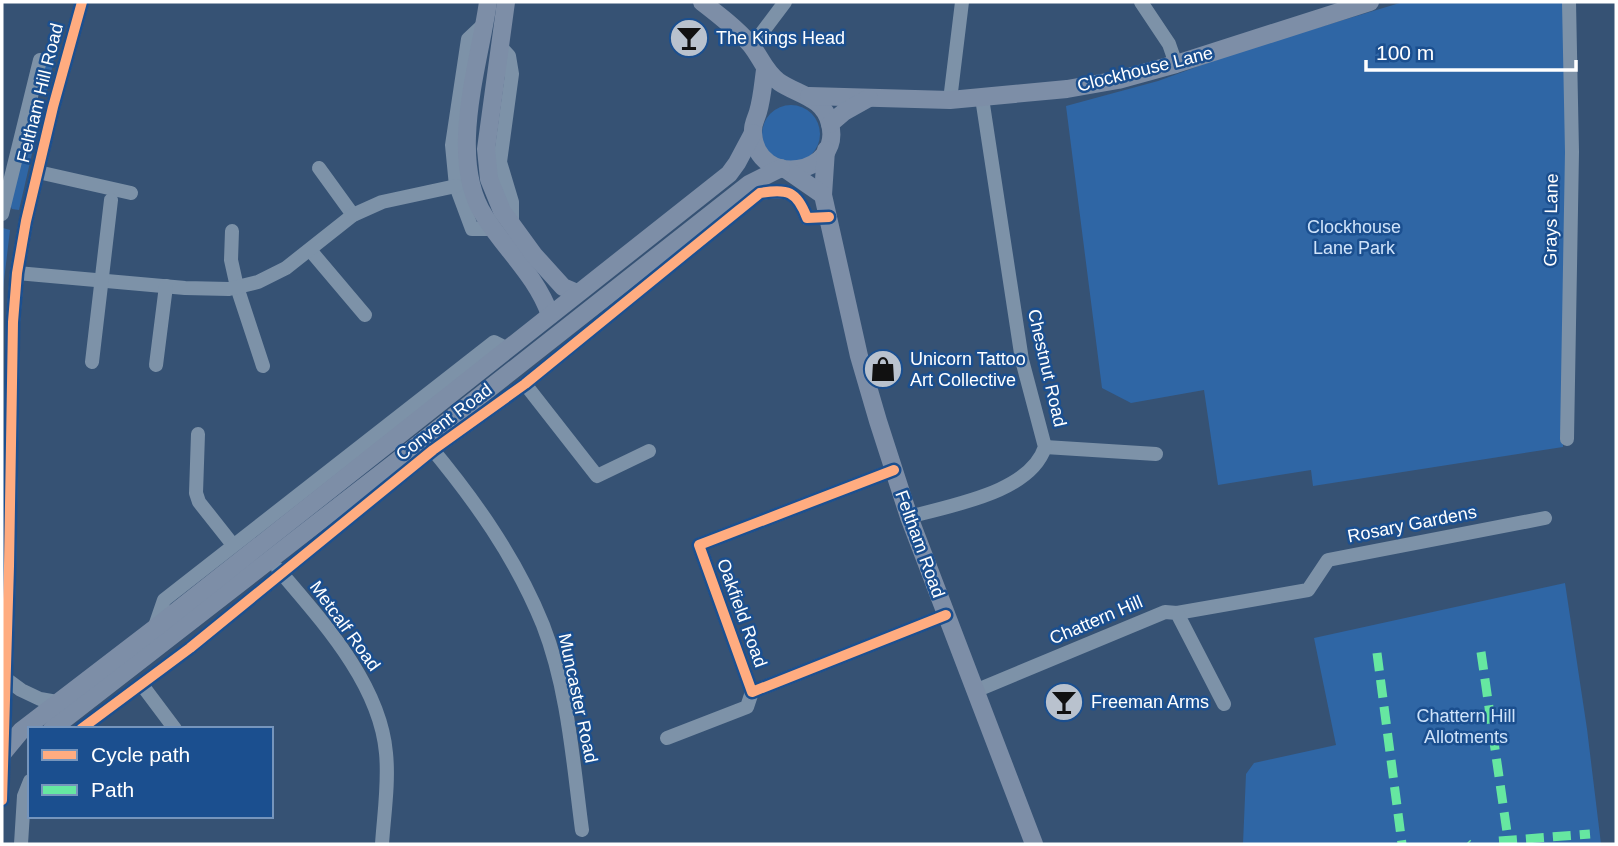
<svg xmlns="http://www.w3.org/2000/svg" width="1618" height="846" font-family="Arial,sans-serif">
  <style>
    .green { fill: #2f66a5 }
    .lines { fill: none; stroke-linecap: round; stroke-linejoin: round }
    .minor { stroke: #7d92a8; stroke-width: 14 }
    .major { stroke: #7d8ea7; stroke-width: 18 }
    .quiet { stroke: #66e7a1; stroke-width: 9; stroke-dasharray: 18 9; stroke-linecap: butt }
    .cycleway-casing { stroke: #1b4f8f; stroke-width: 15 }
    .cycleway { stroke: #ffac80; stroke-width: 10 }
    .labels { text-anchor: middle; stroke-width: 5; stroke-linejoin: round; paint-order: stroke }
    .poi-label { font-size: 18px; fill: #fff; stroke: #1b4f8f; text-anchor: start }
    .street-label { font-size: 18px; fill: #fff; stroke: #1b4f8f }
    .park-label { font-size: 18px; fill: #cfe3fa; stroke: #1b4f8f }
  </style>
  <rect width="100%" height="100%" fill="#365274"/>
  <g class="green">
    <path d="M1403 2H1564L1567 137 1563 447 1313 486 1311 470 1218 485 1204 390 1131 403 1102 388 1066 106 1158 81 1240 51Z"/>
    <path d="M47 54H55L47 91 42 90 39 86Z"/>
    <path d="M36 105 43 106 19 210 12 209 10 205 33 109Z"/>
    <circle cx="791" cy="134" r="29"/>
    <path d="M3 228 10 230 3 289 2 358V235Z"/>
    <path d="M1565 583 1587 729 1601 844H1243L1246 774 1254 763 1336 745 1314 638Z"/>
  </g>
  <g class="lines">
    <g class="minor">
      <path d="M1141 2 1169 44 1176 64"/>
      <path d="M485 23 468 39 452 145 456 186 472 229H494"/>
      <path d="M499 45 509 56 512 74 500 162 512 202V225"/>
      <path d="M752 46 785 2"/>
      <path d="M950 100 962 2"/>
      <path d="M319 168 353 215"/>
      <path d="M38 172 131 193"/>
      <path d="M2 214 40 60"/>
      <path d="M232 231 231 260 237 287 263 366"/>
      <path d="M310 250 365 315"/>
      <path d="M17 273 185 288 229 289 258 282 286 268 353 215 382 202 456 186"/>
      <path d="M92 362 111 200"/>
      <path d="M156 365 166 286"/>
      <path d="M525 384 597 476 649 451"/>
      <path d="M198 434 196 493 199 502 233 545"/>
      <path d="M1567 439 1572 152 1569 2"/>
      <path d="M428 444C474 499 516 558 543 625 568 689 573 762 582 830"/>
      <path d="M1045 447 1156 454"/>
      <path d="M894 470 699 545 752 692 946 615"/>
      <path d="M909 517C951 505 1030 493 1045 447L1022 360 982 98"/>
      <path d="M278 569C321 620 380 683 386 753 389 783 384 814 382 844"/>
      <path d="M1177 613 1308 590 1328 560 1545 518"/>
      <path d="M154 629 164 600 494 342 506 348"/>
      <path d="M2 676 21 690 40 699 57 702"/>
      <path d="M142 685 175 729"/>
      <path d="M975 691 1165 612 1177 613 1224 704"/>
      <path d="M81 729 190 648 433 450 525 384 760 193C787 188 797 191 807 218L829 217"/>
      <path d="M667 738 747 707 752 692"/>
      <path d="M2 800 9 566 13 322 17 273 26 221 53 107 82 2"/>
      <path d="M21 844 24 796 30 781"/>
    </g>
    <g class="major">
      <path d="M488 2C479 66 447 159 485 217 506 250 537 277 550 315"/>
      <path d="M506 2 486 149 489 179 502 211 534 255 563 287 577 293"/>
      <path d="M702 2C719 15 736 28 750 44 761 57 764 71 779 82 798 95 824 97 830 124 843 175 757 190 753 133 752 125 756 119 758 112 762 99 763 84 765 70"/>
      <path d="M809 96 950 100 1067 89 1118 80 1176 64 1370 2"/>
      <path d="M830 124 844 112 869 98"/>
      <path d="M826 150 823 195 859 356 878 421 909 517 1034 844"/>
      <path d="M787 170 823 195"/>
      <path d="M52 729 424 440 749 184 781 168"/>
      <path d="M2 754 21 731 154 629 729 174 737 163 753 133"/>
    </g>
    <g class="quiet">
      <path d="M1481 652 1508 839"/>
      <path d="M1377 653 1402 844"/>
      <path d="M1499 841 1590 834"/>
      <path d="M1467 843 1468 844"/>
    </g>
    <g class="cycleway-casing">
      <g id="cycleway">
        <path d="M894 470 699 545 752 692 946 615"/>
        <path d="M81 729 190 648 433 450 525 384 760 193C787 188 797 191 807 218L829 217"/>
        <path d="M2 800 9 566 13 322 17 273 26 221 53 107 82 2"/>
      </g>
    </g>
    <use href="#cycleway" class="cycleway"/>
  </g>
  <defs>
    <g id="bar-disc" transform="scale(2.0125)"><circle r="9.5" fill="#b9c2ce" stroke="#1b4f8f"/><path d="M-6-5H6L.8 .8V4.5H3.5V6h-7V4.5H-.8V.8Z" fill="#111"/></g>
    <g id="shop-disc" transform="scale(2.0125)"><circle r="9.5" fill="#b9c2ce" stroke="#1b4f8f"/><path d="M-5-2.5h2.3a2.7 3.5 0 0 1 5.4 0H5L5.5 6h-11ZM-1.5-2.5h3a1.5 2.3 0 0 0-3 0Z" fill="#111"/></g>
  </defs>
  <g fill-rule="evenodd">
    <use href="#bar-disc" x="689" y="38"/>
    <use href="#shop-disc" x="883" y="369"/>
    <use href="#bar-disc" x="1064" y="702"/>
  </g>
  <g class="labels">
    <g class="poi-label">
      <text x="716" y="44">The Kings Head</text>
      <text x="910" y="365">Unicorn Tattoo<tspan x="910" dy="21">Art Collective</tspan></text>
      <text x="1091" y="708">Freeman Arms</text>
    </g>
    <g class="street-label">
      <text transform="translate(1145 69) rotate(-14)" y="6">Clockhouse Lane</text>
      <text transform="translate(40 93) rotate(-76)" y="6">Feltham Hill Road</text>
      <text transform="translate(1551 220) rotate(-89)" y="6">Grays Lane</text>
      <text transform="translate(1047 368) rotate(77)" y="6">Chestnut Road</text>
      <text transform="translate(444 422) rotate(-37)" y="6">Convent Road</text>
      <text transform="translate(1412 524) rotate(-11)" y="6">Rosary Gardens</text>
      <text transform="translate(920 544) rotate(70)" y="6">Feltham Road</text>
      <text transform="translate(742 613) rotate(70)" y="6">Oakfield Road</text>
      <text transform="translate(1096 620) rotate(-23)" y="6">Chattern Hill</text>
      <text transform="translate(345 626) rotate(54)" y="6">Metcalf Road</text>
      <text transform="translate(578 698) rotate(78)" y="6">Muncaster Road</text>
    </g>
    <g class="park-label">
      <text x="1354" y="233">Clockhouse<tspan x="1354" dy="21">Lane Park</tspan></text>
      <text x="1466" y="722">Chattern Hill<tspan x="1466" dy="21">Allotments</tspan></text>
    </g>
  </g>
  <rect width="1618" height="846" fill="none" stroke="#ffffff" stroke-width="7"/>
  <rect x="28" y="727" width="245" height="91" fill="#1b4f8f" stroke="#7695bc" stroke-width="2"/>
  <rect x="42" y="750" width="35" height="10" fill="#ffac80" stroke="#7695bc" stroke-width="2"/>
  <text x="91" y="762" font-size="21" fill="#ffffff">Cycle path</text>
  <rect x="42" y="785" width="35" height="10" fill="#66e7a1" stroke="#7695bc" stroke-width="2"/>
  <text x="91" y="797" font-size="21" fill="#ffffff">Path</text>
  <path d="M1366 60v10h210v-10" fill="none" stroke="#ffffff" stroke-width="3.5"/>
  <text x="1376" y="60" font-size="21" fill="#ffffff" stroke="#1b4f8f" stroke-width="5" paint-order="stroke">100 m</text>
</svg>
